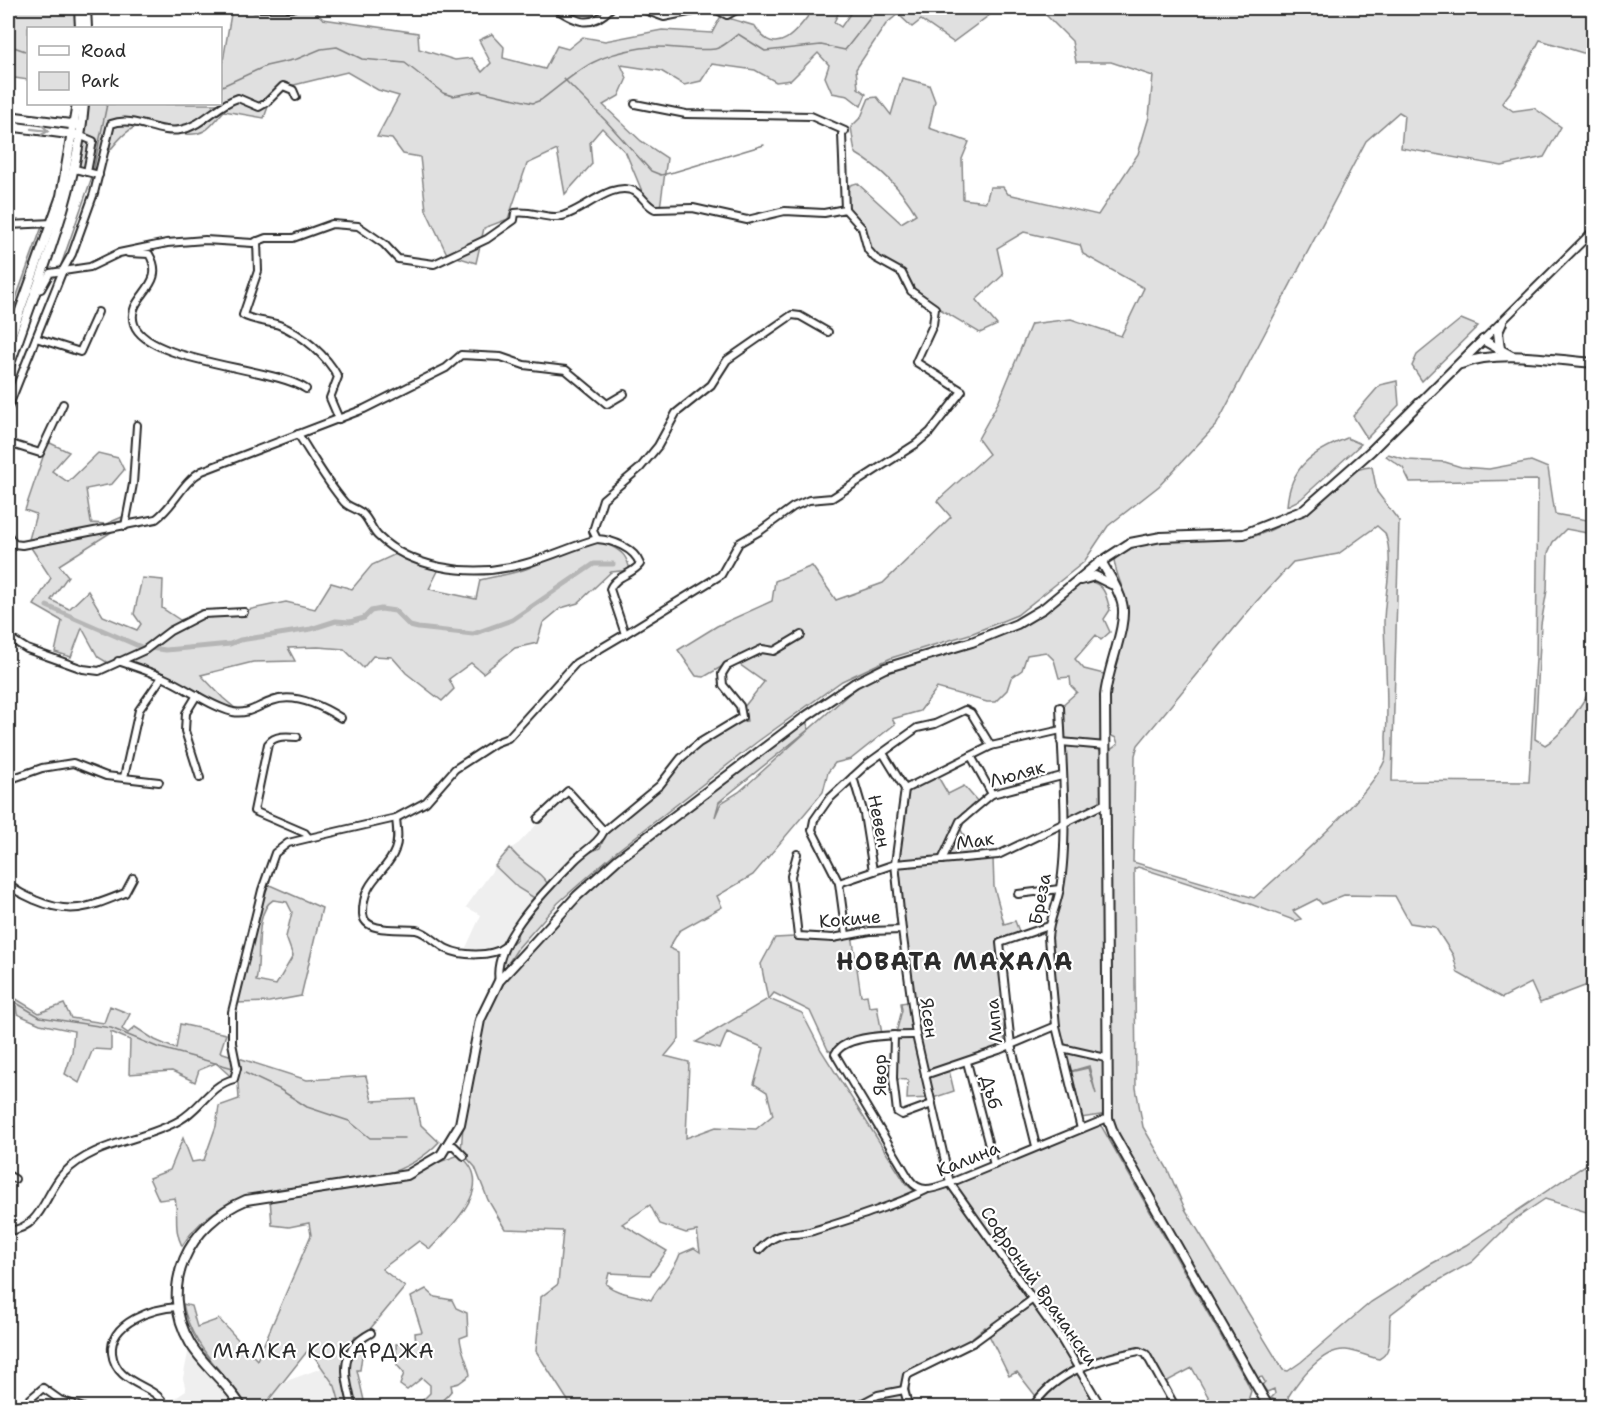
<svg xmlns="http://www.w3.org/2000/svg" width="1601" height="1415" font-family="'Shantell Sans',sans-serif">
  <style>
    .built { fill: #efefef }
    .green { fill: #e0e0e0; stroke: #868686; stroke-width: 1.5; fill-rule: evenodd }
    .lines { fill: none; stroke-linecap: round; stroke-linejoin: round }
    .stream { stroke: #7e7e7e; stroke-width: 1.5 }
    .canal { stroke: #b6b6b6; stroke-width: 5 }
    .minor-casing { stroke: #2b2b2b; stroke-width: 10 }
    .tertiary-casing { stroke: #2b2b2b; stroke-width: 12 }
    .minor { stroke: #fff; stroke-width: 6 }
    .tertiary { stroke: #fff; stroke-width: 8 }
    .oneway { stroke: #a0a0a0 }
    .labels { text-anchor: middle; stroke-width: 4.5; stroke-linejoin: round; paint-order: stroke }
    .street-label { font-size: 18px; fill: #2b2b2b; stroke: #fff }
    .quarter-label { font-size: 21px; letter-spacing: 1.5px; fill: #2b2b2b; stroke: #fff }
    .district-label { font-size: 24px; font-weight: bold; letter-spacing: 1.5px; fill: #2b2b2b; stroke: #fff }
  </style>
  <rect width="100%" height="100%" fill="#fff"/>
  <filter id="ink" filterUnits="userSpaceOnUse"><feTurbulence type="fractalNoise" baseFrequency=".0167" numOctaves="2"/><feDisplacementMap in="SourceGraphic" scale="12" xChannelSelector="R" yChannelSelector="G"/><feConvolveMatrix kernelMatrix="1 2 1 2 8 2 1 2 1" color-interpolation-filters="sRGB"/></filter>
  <g filter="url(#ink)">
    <g class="built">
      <path d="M568 792 605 836 599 848 576 857 519 915 516 939 501 951 464 952 481 915 466 907 506 852 519 843Z"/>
      <path d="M189 1348 225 1389 239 1407H171V1401L186 1391 183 1378Z"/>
      <path d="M322 1368 335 1386 341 1407H263L281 1383Z"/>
    </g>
    <g class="green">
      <path d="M8 8H75L78 28H28V80L8 77Z"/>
      <path d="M232 8H312L323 19 418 33 419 49 455 60 472 58 482 72 491 63 479 40 492 34 504 47 503 58 545 69 557 46 568 49 583 37 605 41 662 30 712 33 721 16 755 26C776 62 799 29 814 8H841L834 22 841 27 854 8H999L953 42 921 20 912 27 898 14 886 24 856 69 858 88 866 94 861 106 848 96 832 93 825 77 829 65 818 53 791 80 776 82 755 70 712 64 701 81 684 85 661 71 621 65 627 78 619 96 603 105 641 141 667 158 660 208 644 196 626 153 602 128 590 142 592 164 565 194 557 150 527 164 508 219 484 228 476 263 447 254 426 210 420 157 403 154 392 139 377 137 399 96 378 90 347 72 274 90 264 118 224 111C218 117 211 128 204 131 180 143 156 116 133 128 117 137 105 159 92 172L79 169 88 104H220L221 62 223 61Z"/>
      <path d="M1039 8H1593V56L1540 40 1516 85 1502 103 1513 111 1534 108 1561 127 1544 157 1502 166 1401 148 1404 115 1399 112 1366 141 1217 424 1159 486 1108 526 1084 562 1017 615 973 633 891 658 842 681 757 742 617 851 558 903 518 948 505 968H500L502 951 517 939 519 916 536 899 518 888 495 866 510 848C520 864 541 870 549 886L576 858 600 848 610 825 663 783 681 758 723 727 747 721 744 707 764 682 733 660 704 677 696 676 678 650 717 626 772 601 775 581 812 566 836 600 883 583 951 517 937 501 989 454 978 439 999 401 1031 324 1071 319 1121 336 1144 288 1083 254 1080 245 1024 232 997 248 1003 275 976 300 997 325 980 333 913 293C906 263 897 274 879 259 868 252 871 240 866 230 862 221 851 213 844 206L850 185 857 183 901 223 916 214C901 189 881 168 855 153L851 127 861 117 869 98 877 97 891 115 902 78 929 85 935 101 929 128 969 142 962 159 963 199 986 202 990 187H1003L1008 194 1098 215 1138 154 1149 117 1153 76 1111 62H1076L1072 41Z"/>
      <path d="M53 223 8 344V320L43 224Z"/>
      <path d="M1461 319 1478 326 1422 381 1412 366 1417 355Z"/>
      <path d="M1397 381 1399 405 1367 438 1353 416 1380 385Z"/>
      <path d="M1347 438 1361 444 1301 499 1287 506C1290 466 1313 452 1347 438Z"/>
      <path d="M48 442 69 452 52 471 68 482 98 453 118 458 124 470 112 484 86 489 91 523 106 524 122 517 127 528 113 531 59 565 68 576 51 600 69 609 88 591 103 616 137 630 141 624 134 614 142 578 163 580 162 608 180 620 205 613H233L286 602 315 609 331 583 352 589 372 565 398 553 439 569 429 589 476 599 480 580C496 576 515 574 531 567 559 555 578 529 611 546 623 552 627 557 630 570L611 572 578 603 561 608 543 623 537 643 515 648 483 673 471 663 449 679 454 689 442 701 406 673 392 657 373 656 363 668 344 649 318 647 288 648 295 661 253 662 201 675 223 698 236 709 222 707 121 659 108 663 98 657 82 628 71 657 55 652 62 621 34 605 51 578 28 543 36 514 25 510Z"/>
      <path d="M1388 454 1408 460 1445 462 1461 467 1489 469 1531 461 1548 468 1555 514 1593 521V534L1566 529 1553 542 1548 553 1547 590 1541 624 1535 739 1545 745C1567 732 1578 707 1593 687V994L1590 984 1540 1003 1531 983 1502 998 1458 973 1453 955 1435 927 1410 923 1395 896 1344 895 1322 904 1317 899 1293 911 1301 919 1296 921 1234 898 1138 867 1134 869 1136 1088 1143 1127 1167 1168 1185 1209 1283 1370 1288 1371 1301 1362 1371 1302 1431 1264 1466 1245 1593 1160V1214L1545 1199 1515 1219 1472 1262 1425 1288 1391 1314C1387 1329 1395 1351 1379 1359 1368 1357 1357 1351 1346 1350 1323 1348 1299 1379 1288 1397L1291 1407H1285L1271 1398 1275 1394 1274 1389 1267 1392 1262 1385 1265 1382 1262 1377 1258 1378 1115 1130 1111 1119 1109 1083H1113V1078H1109L1108 1049 1109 751 1118 744 1116 738 1108 734C1108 714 1107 693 1110 673 1113 651 1128 631 1128 609 1127 596 1116 576 1114 560 1136 526 1216 544 1251 537 1264 534 1282 525 1293 518 1313 505 1348 465 1372 467L1377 492 1399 521 1392 781 1529 782 1536 658 1538 480 1410 482 1403 468 1386 456ZM1377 526 1385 533C1395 561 1384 593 1384 623 1385 661 1389 699 1386 737 1386 744 1387 753 1385 760 1371 796 1285 870 1254 898L1133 862 1135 755 1138 745 1256 602 1293 562 1338 554Z"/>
      <path d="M1089 581C1105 585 1106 595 1110 610L1104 619 1110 632 1101 640 1096 635 1075 659 1084 669 1108 675 1107 1114 1081 1118 1070 1072 1088 1068 1096 1094 1089 1066 1068 1072 1056 1026 1049 926 1060 886 1063 822 1060 707 1077 692 1071 686 1070 677 1059 678 1054 660 1046 652 1027 655 1022 670 1011 678 1007 690 995 702H987L937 688 920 711 892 719 895 724 851 759 835 763 828 772 823 792 753 875 717 896 722 907 679 931 669 948 678 952 679 1039 665 1056 689 1062 686 1138 716 1127 756 1129 773 1115 767 1092 754 1084 764 1048 727 1032 720 1049 696 1042 768 999 761 964 775 938 852 934 861 996 867 995 869 1007 877 1006 882 1034 840 1048 835 1054 828 1050 810 1011 774 993 769 999 802 1013 821 1050 906 1184 913 1190 925 1192 1099 1122 1247 1382 1251 1391 1246 1407H1214L1192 1368 1160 1385 1145 1357 1140 1353 1079 1371 1091 1396 1076 1407H1036L1039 1400 1017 1372 1009 1376 985 1327 973 1337 978 1345 912 1377 908 1384 912 1407H572L536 1351 541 1297 558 1284 563 1231 505 1229 488 1200 475 1167 461 1151 463 1126 485 1015 503 983 557 919 615 864 805 719 809 729 719 802 715 817 721 803 739 792 860 684 900 666 996 637 1049 610 1078 585ZM650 1205 660 1224 686 1233 697 1231 700 1252 694 1248 680 1254C674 1272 661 1282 651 1300 636 1294 618 1295 606 1284L609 1273 650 1275 667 1251 622 1224Z"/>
      <path d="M937 775 948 794 964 786 978 802 959 826 971 849 981 859 993 858 994 887 1004 924 1015 921 1020 934 1001 941 1007 1009 1003 1033 1006 1045 948 1066 954 1091 933 1098 907 1099 908 1080 895 1079V1037L902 1010 901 1003 913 1001 897 862 907 791Z"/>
      <path d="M265 883 322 908 301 996 269 1002 234 1003ZM273 900 287 902 292 912 286 937 293 956 276 985 256 981C262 959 253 912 273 900Z"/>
      <path d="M8 994 39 1013 64 1004 71 1018 104 1023 110 1006 130 1014 122 1029 128 1033 135 1027 155 1040 176 1049 180 1024 226 1034 220 1052 307 1080 366 1076 372 1101 415 1099 421 1125 439 1142C369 1217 243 1149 182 1246 173 1227 179 1218 175 1198L159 1200 149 1178 170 1170 183 1138 192 1162 204 1160 216 1126 219 1106 239 1099 238 1083 216 1063 199 1070 195 1082 172 1071 129 1074 130 1040 111 1032V1050L93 1049 79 1083 65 1074 72 1053 74 1031 40 1024 17 1014 16 1006 8 1001Z"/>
      <path d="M459 1155C499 1184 452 1225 430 1249L419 1241 382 1269 405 1287 365 1335 355 1337C341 1362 343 1381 349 1407H341L335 1386 309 1349 263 1407H246C225 1371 191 1348 183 1304L191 1306 197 1327 219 1319 257 1360 311 1235 309 1223 289 1227 272 1225 270 1198 402 1180 431 1165Z"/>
      <path d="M426 1289 435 1297 452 1300 456 1308 467 1313 468 1335 460 1338C461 1352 468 1361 470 1375L459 1383 451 1385 452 1390C435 1413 419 1408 394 1407L405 1403H420L430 1393V1385L422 1378 407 1390 400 1385 404 1373 397 1365 396 1344 416 1343 415 1333 422 1332 411 1297Z"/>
      <path d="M356 1341 363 1348 360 1370H357L365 1405 353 1407 346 1363Z"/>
    </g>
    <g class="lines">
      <g class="stream">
        <path d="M8 45 28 52"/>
        <path d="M564 79 606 121 651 171 661 175 674 172 764 145"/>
        <path d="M220 87 266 66 297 59 321 49 337 47 362 59 405 63 443 93 453 96 480 91 533 103 541 100C579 71 591 56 641 48 666 44 691 52 715 49 722 48 732 39 738 34L765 51 821 45 845 50 878 8"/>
        <path d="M93 172 107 104"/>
        <path d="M60 268 92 177"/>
        <path d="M8 400 57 276"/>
        <path d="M8 998 40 1017 111 1028 157 1047 233 1068"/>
        <path d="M245 1073 279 1089 307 1107 349 1121 370 1138H405"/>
      </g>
      <path class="canal" d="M47 606 141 647 166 650 230 644 240 640 311 629 336 621 350 622 364 618 371 611 381 609 395 611 410 626 418 628 473 634 512 620 594 564H613"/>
      <g class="minor-casing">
        <g id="minor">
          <path d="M255 8H293"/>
          <path d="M555 8C578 23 591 29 611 8"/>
          <path d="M639 8 664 17 704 9H715L727 15 740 8"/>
          <path d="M635 104 686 114 811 116 845 131 842 134 845 209"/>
          <path d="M81 136 93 141 87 172"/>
          <path d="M75 169 99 175"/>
          <path d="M8 225 53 223"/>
          <path d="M257 241 258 271 243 315C253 321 267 321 279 325 302 334 327 356 338 377L330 398 339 419"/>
          <path d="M128 253 149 254C169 287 125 296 134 324 147 363 274 367 306 389"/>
          <path d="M34 291 41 289 50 273 90 267 119 253 167 243 205 240 253 243 266 238H293L332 224 358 226 384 244 398 259 434 264 487 239 514 220 515 213C529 210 543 218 557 217 580 215 610 180 634 191 642 195 646 205 655 209L693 208 747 220 785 211 824 213 845 209 862 228 868 250 875 258 902 273 911 291 935 308 933 325 916 362 962 391 930 432 916 444 832 498 809 500 793 507 760 531 739 543 721 575 625 634"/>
          <path d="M36 338 80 352 98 312"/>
          <path d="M1483 340 1594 230"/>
          <path d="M8 408 63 270 72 254 94 193 111 124C135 115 156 134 180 130 203 126 216 105 238 98L259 107 266 103 283 86 293 90 296 97"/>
          <path d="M298 434C313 457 326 481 344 502 349 508 357 508 363 514 369 520 372 530 378 536 411 568 467 576 510 567 540 562 568 547 597 539"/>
          <path d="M8 443 40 453 63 404"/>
          <path d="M125 526 133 484 137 425"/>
          <path d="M8 535 14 544 22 545 156 519C175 505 182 482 202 471L364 409 446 368 461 355 501 357 524 365 566 370 607 404 624 394"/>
          <path d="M8 637 27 649 83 669 99 671 145 650 170 631 203 614 244 612"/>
          <path d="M118 661C133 666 148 671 162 677 186 687 207 705 233 712 248 715 258 706 272 701 295 692 322 706 341 718"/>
          <path d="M197 695 186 713 185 731 200 778"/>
          <path d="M1060 707C1062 761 1069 836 1060 888 1057 906 1049 920 1048 938L1056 1026 1081 1129"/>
          <path d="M297 737C287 736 275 735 268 744L254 811 305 833 309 838 396 818 426 802 455 769 495 743 508 738 576 663 625 634 610 589C615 576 632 575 640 564 634 548 613 540 597 539L593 531 603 499 640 468 658 446 676 413 711 385 727 360 792 315 800 316 828 332"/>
          <path d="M1061 742 1106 746"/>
          <path d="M883 753 905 789 895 864 902 930 916 1035 950 1183 1061 1339 1102 1408"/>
          <path d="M971 756 992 794"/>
          <path d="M124 777 139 710 162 677"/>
          <path d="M853 777 864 814 873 871"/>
          <path d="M8 780 42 768 73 763 106 776 159 782"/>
          <path d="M905 789 991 746 1061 730"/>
          <path d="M396 818C397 829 399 840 395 850 387 873 362 879 363 914 364 934 402 928 416 930 427 932 437 944 447 949 461 956 492 957 504 947"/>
          <path d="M604 831 660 785 681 758 699 743 742 717 740 706 723 685 722 674 727 666 762 649 774 651 801 635"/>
          <path d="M797 854 791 876 798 936 833 938 870 931 902 930"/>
          <path d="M942 860 960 821 992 794 1062 776"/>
          <path d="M8 883C15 892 25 895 35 900 72 916 90 907 125 893L133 878"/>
          <path d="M839 883 895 864 998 855 1106 803"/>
          <path d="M1018 894 1060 889"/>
          <path d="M846 935 839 883 812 830 814 820 828 800 867 764 917 728 935 724 965 710 971 713 991 746"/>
          <path d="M499 981C491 942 550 886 575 860 586 849 598 844 604 831L568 791 538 819"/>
          <path d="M894 1035 893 1078 897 1112 902 1115 932 1104"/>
          <path d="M916 1035C897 1035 845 1034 835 1054L910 1180C921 1195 935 1188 950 1183L1108 1118"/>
          <path d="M1062 1048 1106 1058"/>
          <path d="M967 1062 994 1165"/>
          <path d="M925 1075 999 1050 1056 1026"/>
          <path d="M448 1146H454L464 1156"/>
          <path d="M1036 1146 1011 1045 1000 943 1049 926"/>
          <path d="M8 1175 15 1179"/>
          <path d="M8 1231C42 1228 44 1195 63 1174 94 1141 142 1142 180 1120 201 1108 210 1085 234 1079L237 1068 232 1043V1012L262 890 275 853 288 843 309 838"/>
          <path d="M759 1250C781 1227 789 1238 813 1231 851 1219 891 1207 926 1190"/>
          <path d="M25 1408 29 1400 43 1388 60 1400 84 1408"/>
          <path d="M166 1408C159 1384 116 1387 112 1353 109 1322 154 1308 178 1307"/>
          <path d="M353 1408C345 1375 337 1351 371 1333"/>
          <path d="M853 1408 878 1395 904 1390"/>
          <path d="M909 1408 904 1390 907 1375 974 1342 1033 1299"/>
          <path d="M1032 1408C1055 1371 1098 1359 1139 1351L1146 1354 1176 1408"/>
        </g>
      </g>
      <g class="tertiary-casing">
        <g id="tertiary">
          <path d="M79 8 80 28"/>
          <path d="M86 8 87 28"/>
          <path d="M8 116 78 125"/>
          <path d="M8 126 76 135"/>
          <path d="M1483 340 1510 355"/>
          <path d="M8 344 61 196 77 104"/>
          <path d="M1500 349 1498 332 1502 323"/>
          <path d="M1461 364C1499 349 1553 360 1594 363"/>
          <path d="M8 370C37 282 76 197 84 104"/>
          <path d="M1101 561C1108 574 1119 589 1122 603 1128 625 1107 669 1105 696L1108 1118 1114 1135 1268 1406"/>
          <path d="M1081 580 1095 576 1111 584"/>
          <path d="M242 1408C229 1384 204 1367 190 1343 157 1286 189 1224 246 1200L407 1175 441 1155 460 1124 480 1020 499 981 577 896 618 859 805 717 855 683 885 668 972 642 1017 624 1044 608 1096 565 1130 543 1161 537 1244 534 1304 510 1371 451 1483 340"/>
        </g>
      </g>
      <use href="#minor" class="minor"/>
      <use href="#tertiary" class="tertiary"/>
    </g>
    <defs><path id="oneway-shaft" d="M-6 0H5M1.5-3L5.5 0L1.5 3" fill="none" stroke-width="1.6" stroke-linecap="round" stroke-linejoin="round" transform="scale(1.5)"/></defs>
    <use class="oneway" href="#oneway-shaft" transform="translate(40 130) rotate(7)"/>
  </g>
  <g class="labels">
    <g class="street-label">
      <text transform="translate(1017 774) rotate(-16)" y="6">Люляк</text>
      <text transform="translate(879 821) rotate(79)" y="6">Невен</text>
      <text transform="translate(975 841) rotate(-8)" y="6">Мак</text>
      <text transform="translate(1040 899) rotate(-79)" y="6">Бреза</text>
      <text transform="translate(850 919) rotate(-5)" y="6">Кокиче</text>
      <text transform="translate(929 1018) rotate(82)" y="6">Ясен</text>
      <text transform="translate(994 1021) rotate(-95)" y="6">Липа</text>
      <text transform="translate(880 1075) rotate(-91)" y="6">Явор</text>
      <text transform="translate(991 1092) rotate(75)" y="6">Дъб</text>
      <text transform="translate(968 1159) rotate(-22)" y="6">Калина</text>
      <text transform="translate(1039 1286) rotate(55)" y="6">Софроний Врачански</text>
    </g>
    <g class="quarter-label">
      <text x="324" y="1358">МАЛКА КОКАРДЖА</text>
    </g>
    <g class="district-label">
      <text x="955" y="970">НОВАТА МАХАЛА</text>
    </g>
  </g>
  <rect width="1601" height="1415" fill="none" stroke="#fff" stroke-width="30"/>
  <rect x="15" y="15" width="1571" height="1385" fill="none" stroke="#2b2b2b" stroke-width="2" filter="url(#ink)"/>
  <rect x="27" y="27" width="195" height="78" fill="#ffffff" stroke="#aaaaaa" stroke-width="1.5"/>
  <rect x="39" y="46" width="30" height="9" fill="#ffffff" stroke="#aaaaaa" stroke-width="1.5"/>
  <text x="81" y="57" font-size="18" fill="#2b2b2b">Road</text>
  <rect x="39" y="72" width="30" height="18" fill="#e0e0e0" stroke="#aaaaaa" stroke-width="1.5"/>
  <text x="81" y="87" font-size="18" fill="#2b2b2b">Park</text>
</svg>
